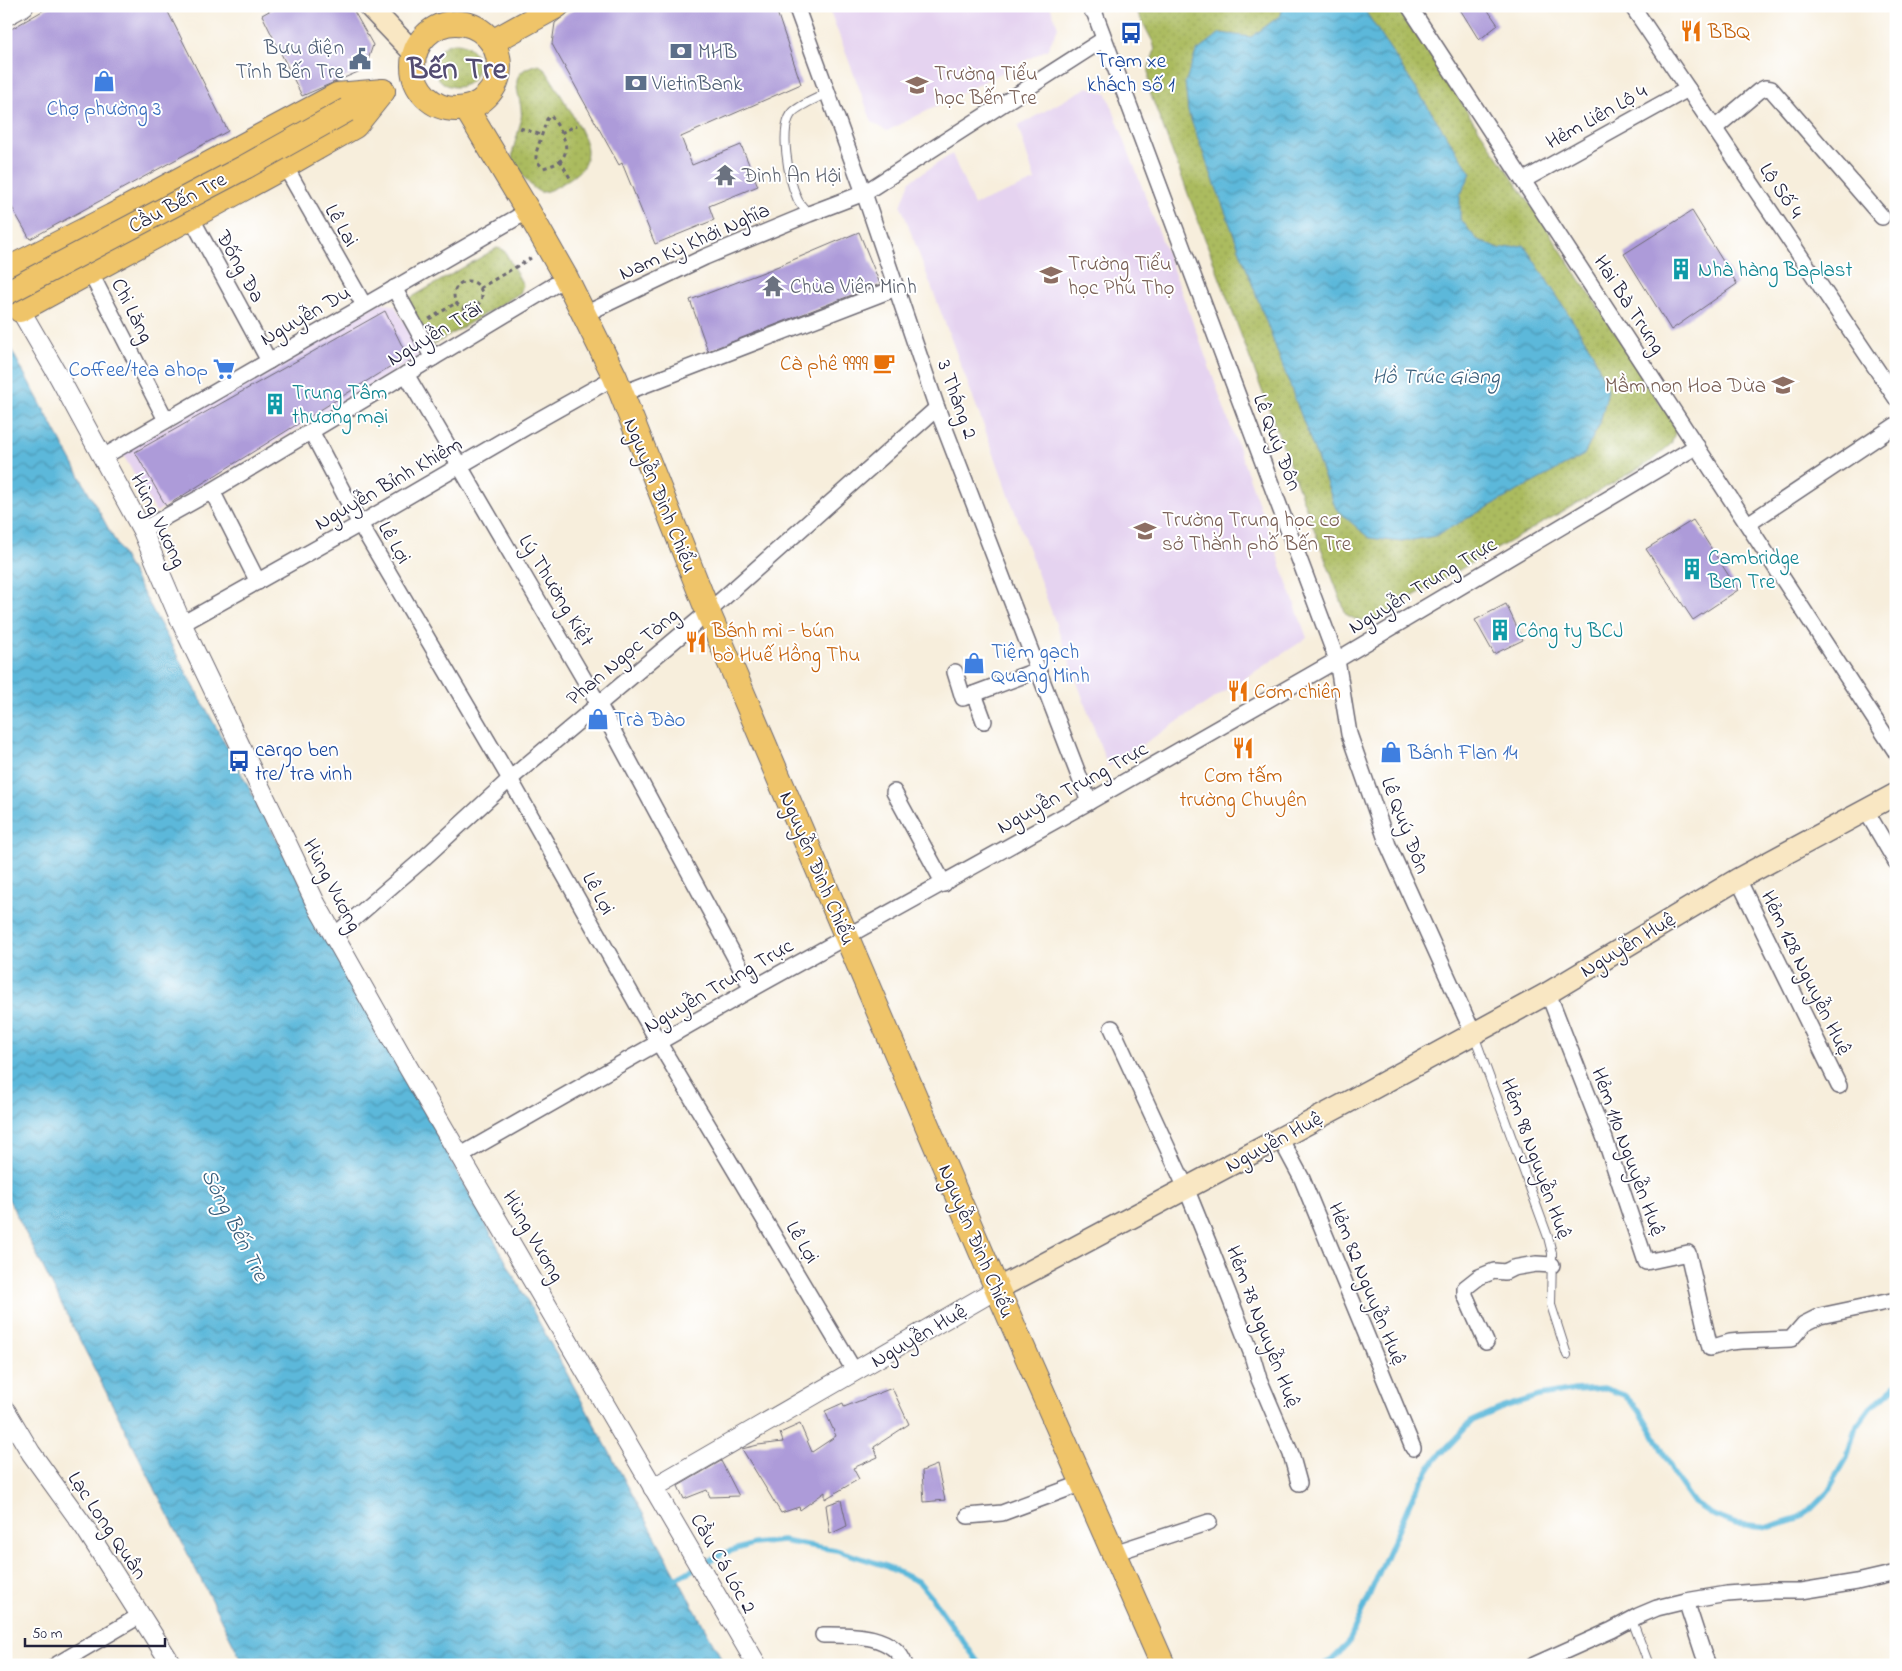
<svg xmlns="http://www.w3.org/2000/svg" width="1902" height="1671" font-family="'Indie Flower',sans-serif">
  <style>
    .built { fill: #e5d3f0 }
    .grass { fill: url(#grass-dots); stroke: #666e4d }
    .water { fill: url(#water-waves); stroke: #3f6d8a }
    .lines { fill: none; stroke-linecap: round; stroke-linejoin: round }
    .stream { stroke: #5cb8da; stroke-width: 5.5 }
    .building { fill: #ad9bd9 }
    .service-casing { stroke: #6d6973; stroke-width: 10 }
    .minor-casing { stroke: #6d6973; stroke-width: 18 }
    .tertiary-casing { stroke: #6d6973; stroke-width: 21 }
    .secondary-casing { stroke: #6d6973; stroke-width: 24 }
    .primary-casing { stroke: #6d6973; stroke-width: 26 }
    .path { stroke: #6d6973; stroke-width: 3; stroke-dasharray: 4 4; stroke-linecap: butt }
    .service { stroke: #fff; stroke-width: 8 }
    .minor { stroke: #fff; stroke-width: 15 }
    .tertiary { stroke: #fff; stroke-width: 19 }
    .secondary { stroke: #f9e7c3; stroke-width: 21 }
    .primary { stroke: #efc469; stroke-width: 24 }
    .primary-bridge-casing { stroke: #6d6973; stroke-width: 26; stroke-linecap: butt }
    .primary-bridge { stroke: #efc469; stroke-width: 24 }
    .labels { text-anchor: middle; stroke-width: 4; stroke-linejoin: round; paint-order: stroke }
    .food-label { font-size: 21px; fill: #c56008; stroke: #fff; text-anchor: start }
    .service-label { font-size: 21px; fill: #4e5e75; stroke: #fff; text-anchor: start }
    .transit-label { font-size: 21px; fill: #164399; stroke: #fff }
    .education-label { font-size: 21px; fill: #785e54; stroke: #fff; text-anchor: start }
    .shop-label { font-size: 21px; fill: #366cbe; stroke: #fff; text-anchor: start }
    .street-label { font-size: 21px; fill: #22223b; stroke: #fff }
    .worship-label { font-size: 21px; fill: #5b616d; stroke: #fff; text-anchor: start }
    .culture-label { font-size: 21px; fill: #0d838f; stroke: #fff; text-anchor: start }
    .water-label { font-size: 22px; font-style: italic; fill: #395e7b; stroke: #fff }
    .town-label { font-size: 31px; font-weight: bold; fill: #534c72; stroke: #fff }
  </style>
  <defs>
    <pattern id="grass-dots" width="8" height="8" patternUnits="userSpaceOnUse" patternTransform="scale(1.25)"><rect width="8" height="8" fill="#abbb5f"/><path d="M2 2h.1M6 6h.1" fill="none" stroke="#93a053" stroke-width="1.8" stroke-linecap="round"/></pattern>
    <pattern id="water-waves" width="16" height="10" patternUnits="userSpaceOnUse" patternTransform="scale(1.25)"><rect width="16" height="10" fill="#5cb8da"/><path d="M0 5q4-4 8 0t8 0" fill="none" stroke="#4c95b2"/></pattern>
  </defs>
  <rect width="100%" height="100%" fill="#fff"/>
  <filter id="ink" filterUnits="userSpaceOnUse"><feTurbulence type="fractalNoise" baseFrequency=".02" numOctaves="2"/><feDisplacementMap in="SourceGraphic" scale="10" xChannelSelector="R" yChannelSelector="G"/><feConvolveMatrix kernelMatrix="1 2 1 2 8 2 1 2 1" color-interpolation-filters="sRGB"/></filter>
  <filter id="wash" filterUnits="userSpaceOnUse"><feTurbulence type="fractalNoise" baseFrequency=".0096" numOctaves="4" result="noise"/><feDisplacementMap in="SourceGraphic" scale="20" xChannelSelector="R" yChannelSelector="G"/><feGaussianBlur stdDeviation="1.12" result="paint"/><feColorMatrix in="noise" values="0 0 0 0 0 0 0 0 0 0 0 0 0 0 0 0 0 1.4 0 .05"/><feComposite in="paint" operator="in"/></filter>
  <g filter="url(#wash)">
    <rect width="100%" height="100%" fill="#f7eedc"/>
    <g class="built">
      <path d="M828 6H1050L1058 27 1048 49 887 131 872 122Z"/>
      <path d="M1088 87 1107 94 1201 344 1307 638 1108 767 983 424 901 206 910 181 952 154 974 205 1035 181 1018 126Z"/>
      <path d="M381 302 395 306 419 350 418 357 156 512 122 453Z"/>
    </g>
    <g class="grass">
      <path d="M1134 6H1400L1470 116 1539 217 1625 348 1651 391 1669 415 1676 430 1671 444 1650 462 1415 595C1395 607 1369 632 1346 614L1149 90V67L1155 50 1153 42Z"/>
      <circle cx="456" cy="65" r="22"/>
      <path d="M538 64 545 69C555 86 586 133 587 150 587 154 586 162 584 165 580 174 549 194 540 192 533 189 528 182 523 176 520 172 515 167 513 161 510 146 524 127 521 108 517 85 509 72 538 64Z"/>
      <path d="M497 248 504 250 523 285 520 293 433 345 407 300Z"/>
    </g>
    <g class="water">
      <path d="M1283 6H1362L1471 173 1460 196V218L1476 239 1499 249 1524 245 1591 349 1608 390 1600 423 1584 455 1435 536 1401 542 1369 538 1336 509 1188 112 1185 83 1196 52 1220 33 1251 37 1281 15Z"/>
      <path d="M6 340 725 1665H244L6 1194Z"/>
    </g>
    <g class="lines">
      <g class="stream">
        <path d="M672 1581 721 1554 753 1544 782 1541 836 1550 883 1565 919 1582 933 1599 980 1665"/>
        <path d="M1324 1665 1332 1660 1348 1644 1413 1495 1436 1459 1472 1421 1504 1407 1539 1396 1575 1390 1604 1388 1624 1395 1639 1410 1655 1436 1675 1476 1694 1503 1713 1515 1736 1524 1769 1527 1798 1518 1808 1511 1828 1491 1847 1458 1855 1429 1870 1408 1896 1385"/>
      </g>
    </g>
    <g id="blocks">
      <g class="building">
        <path d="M51 6H165L228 131 30 239 6 197V32Z"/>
        <path d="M278 6H351L373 45 365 69 302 96 262 15Z"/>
        <path d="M584 6H775L801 84 681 137 692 165 741 145 758 186 709 206 714 220 655 244 622 163 619 165 552 44 555 23 569 12Z"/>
        <path d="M1458 6H1485L1498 25 1479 40Z"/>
        <path d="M1692 211 1737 284 1671 330 1624 254Z"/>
        <path d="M859 232 880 284 708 351 690 300 769 270Z"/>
        <path d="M385 311 407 356 166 506 135 452Z"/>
        <path d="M1693 520 1738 590 1693 620 1646 549Z"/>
        <path d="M1506 604 1523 640 1494 654 1475 620Z"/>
        <path d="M892 1388 909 1424 874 1447 878 1457 853 1468 859 1479 825 1499V1492L800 1510 799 1507 781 1513 742 1449 758 1445 783 1442 780 1433 800 1424 812 1452 836 1436 825 1411 843 1403 844 1407Z"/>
        <path d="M721 1461 739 1496 710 1497 707 1490 684 1499 678 1486Z"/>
        <path d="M937 1465 945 1500 924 1502 922 1471Z"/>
        <path d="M841 1500 847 1526 830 1534 826 1505Z"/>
      </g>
    </g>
  </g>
  <g filter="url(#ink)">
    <use href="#blocks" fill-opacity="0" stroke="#6d6973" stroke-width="1"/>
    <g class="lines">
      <g class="service-casing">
        <g id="service">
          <path d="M809 214C805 209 799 204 797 198 789 180 778 127 793 112 800 105 818 98 827 93"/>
          <path d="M1474 1035 1548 1237 1552 1253 1551 1305 1567 1355"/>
          <path d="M1632 1620 1649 1665"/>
        </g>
      </g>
      <g class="minor-casing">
        <g id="minor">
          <path d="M796 6 864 193 937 408 1089 802"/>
          <path d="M1092 6 1337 660 1349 734 1388 845 1473 1033"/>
          <path d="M1409 6 1896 752"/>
          <path d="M1632 6 1896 398"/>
          <path d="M1715 128 1759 91 1765 88 1771 89 1882 217"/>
          <path d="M285 166 364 305"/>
          <path d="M1524 180 1688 89"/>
          <path d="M191 217 269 361"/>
          <path d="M90 272 166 420"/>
          <path d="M394 288 433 358"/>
          <path d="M585 314 705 257 809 214 864 193 1104 39"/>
          <path d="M406 374 598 703 752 989"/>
          <path d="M621 394 896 288"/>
          <path d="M311 431 360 524 510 779 659 1043 855 1372"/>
          <path d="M103 457 528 211"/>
          <path d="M212 491 258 582"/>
          <path d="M1748 524 1896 425"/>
          <path d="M142 530 212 491 566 278"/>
          <path d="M182 624 360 524 540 419 615 377"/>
          <path d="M955 672 963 698 1038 670"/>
          <path d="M974 694 984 721"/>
          <path d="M894 792 944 884"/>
          <path d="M1865 809 1896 862"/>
          <path d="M1738 879 1839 1086"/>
          <path d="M335 935 423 859 510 779 708 612 937 408"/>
          <path d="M1548 993 1605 1139 1646 1262 1688 1253 1710 1348 1730 1342 1741 1341 1791 1339 1804 1324 1820 1316 1896 1300"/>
          <path d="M1112 1028 1186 1188 1208 1242 1251 1352 1259 1379 1291 1454 1299 1483"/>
          <path d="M1280 1138 1302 1179 1413 1448"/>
          <path d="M461 1155 752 989 1089 802 1337 660 1697 446"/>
          <path d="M1486 1342 1465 1295V1288L1479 1277 1494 1271 1505 1272 1513 1268 1536 1264 1552 1265"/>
          <path d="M968 1516 1002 1513 1083 1483"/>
          <path d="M1114 1553 1209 1522"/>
          <path d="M1686 1601 1703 1653 1708 1665"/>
          <path d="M823 1635C850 1635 894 1633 905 1665"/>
          <path d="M56 1665 141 1615"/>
          <path d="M1534 1665 1612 1630 1638 1616 1657 1608 1686 1601 1727 1594 1769 1591H1801L1857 1582 1896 1573"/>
        </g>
      </g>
      <g class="tertiary-casing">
        <g id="tertiary">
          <path d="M1093 9 1096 6"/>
          <path d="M6 16 24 6"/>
          <path d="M14 299 59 377 142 530 182 624 316 904 405 1062 757 1665"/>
          <path d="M6 1411 31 1453 85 1528 172 1665"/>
          <path d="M653 1488 997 1289"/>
        </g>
      </g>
      <g class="secondary-casing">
        <g id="secondary">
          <path d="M369 6 414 53"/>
          <path d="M997 1289 1348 1102 1548 993 1738 879 1896 794"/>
        </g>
      </g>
      <g class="primary-casing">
        <g id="primary">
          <circle cx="456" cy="66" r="43"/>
          <path d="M492 42 557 6"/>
          <path d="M466 108 528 211 566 278 615 377 708 612 997 1289 1163 1665"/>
          <path d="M6 270 112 216 337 95 383 91"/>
          <path d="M20 310 285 166 355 126 383 91"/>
        </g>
      </g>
      <g class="path">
        <path d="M551 116C566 137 578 160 543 168L536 160V153L547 119Z"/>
        <path d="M520 128 542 135"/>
        <path d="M561 133 577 125"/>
        <path d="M560 160 570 178"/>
        <circle cx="468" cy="295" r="14"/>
        <path d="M480 288 531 258"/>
        <path d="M429 319 456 303"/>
      </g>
      <use href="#service" class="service"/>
      <use href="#minor" class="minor"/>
      <use href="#tertiary" class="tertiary"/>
      <use href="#secondary" class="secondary"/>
      <use href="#primary" class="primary"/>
      <g class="primary-bridge-casing">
        <path id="primary-bridge" d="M6 293 245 167 347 110"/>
      </g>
      <use href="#primary-bridge" class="primary-bridge"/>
    </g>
  </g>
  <defs>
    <g id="restaurant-bare" transform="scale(1.725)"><path d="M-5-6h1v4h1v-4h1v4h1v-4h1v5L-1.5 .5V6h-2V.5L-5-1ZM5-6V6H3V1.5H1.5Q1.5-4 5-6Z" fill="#e8710a" stroke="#fff" stroke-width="2.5" paint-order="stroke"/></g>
    <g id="bus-bare" transform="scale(1.725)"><path d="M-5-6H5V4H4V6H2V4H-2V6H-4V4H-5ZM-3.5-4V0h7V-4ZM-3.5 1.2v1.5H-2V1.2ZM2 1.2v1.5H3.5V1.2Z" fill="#1a4fb4" stroke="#fff" stroke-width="2.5" paint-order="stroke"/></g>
    <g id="bank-bare" transform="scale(1.725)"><path d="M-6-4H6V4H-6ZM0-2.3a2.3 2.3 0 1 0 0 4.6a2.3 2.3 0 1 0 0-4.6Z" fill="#5c6f8a" stroke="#fff" stroke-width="2.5" paint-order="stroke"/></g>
    <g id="civic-bare" transform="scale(1.725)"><path d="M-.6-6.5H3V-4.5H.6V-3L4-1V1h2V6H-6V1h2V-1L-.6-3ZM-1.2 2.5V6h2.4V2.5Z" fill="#5c6f8a" stroke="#fff" stroke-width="2.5" paint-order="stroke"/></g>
    <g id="shop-bare" transform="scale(1.725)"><path d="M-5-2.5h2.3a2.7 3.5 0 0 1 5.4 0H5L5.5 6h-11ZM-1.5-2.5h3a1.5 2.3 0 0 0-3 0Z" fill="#3f7fe0" stroke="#fff" stroke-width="2.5" paint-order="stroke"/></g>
    <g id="school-bare" transform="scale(1.725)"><path d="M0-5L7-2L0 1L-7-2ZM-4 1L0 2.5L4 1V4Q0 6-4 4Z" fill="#8d6e63" stroke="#fff" stroke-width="2.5" paint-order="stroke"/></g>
    <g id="temple-bare" transform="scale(1.725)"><path d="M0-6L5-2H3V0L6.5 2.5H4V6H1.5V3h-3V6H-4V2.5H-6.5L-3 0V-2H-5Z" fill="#6b7280" stroke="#fff" stroke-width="2.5" paint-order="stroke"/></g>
    <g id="building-bare" transform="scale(1.725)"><path d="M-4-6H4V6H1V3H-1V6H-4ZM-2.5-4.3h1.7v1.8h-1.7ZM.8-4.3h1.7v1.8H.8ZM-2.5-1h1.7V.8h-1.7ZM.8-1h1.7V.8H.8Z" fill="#0f9aa8" stroke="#fff" stroke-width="2.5" paint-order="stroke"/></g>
    <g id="cafe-bare" transform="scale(1.725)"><path d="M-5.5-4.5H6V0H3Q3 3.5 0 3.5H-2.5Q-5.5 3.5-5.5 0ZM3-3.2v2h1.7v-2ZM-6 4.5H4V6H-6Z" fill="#e8710a" stroke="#fff" stroke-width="2.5" paint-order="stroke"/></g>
    <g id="supermarket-bare" transform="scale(1.725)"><path d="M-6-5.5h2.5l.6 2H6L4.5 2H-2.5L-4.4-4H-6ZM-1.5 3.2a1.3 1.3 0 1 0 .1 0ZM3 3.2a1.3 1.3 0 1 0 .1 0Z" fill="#3f7fe0" stroke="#fff" stroke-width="2.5" paint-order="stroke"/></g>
  </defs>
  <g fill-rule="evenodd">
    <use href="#restaurant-bare" x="1691" y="31"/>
    <use href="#bus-bare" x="1131" y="33"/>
    <use href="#bank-bare" x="681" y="51"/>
    <use href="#civic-bare" x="360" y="59"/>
    <use href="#shop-bare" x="104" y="81"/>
    <use href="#bank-bare" x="636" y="83"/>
    <use href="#school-bare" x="917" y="85"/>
    <use href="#temple-bare" x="725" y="175"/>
    <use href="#building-bare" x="1681" y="269"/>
    <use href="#school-bare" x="1051" y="275"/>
    <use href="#temple-bare" x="773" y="286"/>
    <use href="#cafe-bare" x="884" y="363"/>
    <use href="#supermarket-bare" x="224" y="369"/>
    <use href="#school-bare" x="1783" y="385"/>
    <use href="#building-bare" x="275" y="404"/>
    <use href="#school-bare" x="1145" y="531"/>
    <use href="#building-bare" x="1692" y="569"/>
    <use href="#building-bare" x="1500" y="630"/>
    <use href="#restaurant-bare" x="696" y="642"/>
    <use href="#shop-bare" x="974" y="663"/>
    <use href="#restaurant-bare" x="1238" y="691"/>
    <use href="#shop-bare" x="598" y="719"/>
    <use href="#restaurant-bare" x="1243" y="748"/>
    <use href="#shop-bare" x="1391" y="752"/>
    <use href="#bus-bare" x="239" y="761"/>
  </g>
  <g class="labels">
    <g class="food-label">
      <text x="1708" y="38">BBQ</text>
      <text x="868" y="370" text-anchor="end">Cà phê 9999</text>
      <text x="712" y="637">Bánh mì - bún<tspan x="712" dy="24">bò Huế Hồng Thu</tspan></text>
      <text x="1254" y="698">Cơm chiên</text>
      <text x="1243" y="782" text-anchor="middle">Cơm tấm<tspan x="1243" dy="24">trường Chuyên</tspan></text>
    </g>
    <g class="service-label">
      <text x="344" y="54" text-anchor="end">Bưu điện<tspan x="344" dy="24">Tỉnh Bến Tre</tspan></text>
      <text x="698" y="58">MHB</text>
      <text x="652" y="90">VietinBank</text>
    </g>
    <g class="transit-label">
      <text x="1131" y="67">Trạm xe<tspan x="1131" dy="24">khách số 1</tspan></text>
      <text x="255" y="756" text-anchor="start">cargo ben<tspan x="255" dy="24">tre/ tra vinh</tspan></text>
    </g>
    <g class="education-label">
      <text x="934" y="80">Trường Tiểu<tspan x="934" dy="24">học Bến Tre</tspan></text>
      <text x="1068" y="270">Trường Tiểu<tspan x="1068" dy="24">học Phú Thọ</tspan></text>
      <text x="1766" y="392" text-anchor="end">Mầm non Hoa Dừa</text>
      <text x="1162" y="526">Trường Trung học cơ<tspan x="1162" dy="24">sở Thành phố Bến Tre</tspan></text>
    </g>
    <g class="shop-label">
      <text x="104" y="115" text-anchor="middle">Chợ phường 3</text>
      <text x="208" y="376" text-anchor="end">Coffee/tea ahop</text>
      <text x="991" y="658">Tiệm gạch<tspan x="991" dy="24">Quang Minh</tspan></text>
      <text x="614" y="726">Trà Đào</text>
      <text x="1408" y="759">Bánh Flan 14</text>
    </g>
    <g class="street-label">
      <text transform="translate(1596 116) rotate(-29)" y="7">Hẻm Liên Lộ 4</text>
      <text transform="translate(1782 190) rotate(56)" y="7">Lộ Số 4</text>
      <text transform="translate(177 202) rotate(-28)" y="7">Cầu Bến Tre</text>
      <text transform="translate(342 225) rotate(60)" y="7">Lê Lai</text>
      <text transform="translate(694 241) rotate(-24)" y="7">Nam Kỳ Khởi Nghĩa</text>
      <text transform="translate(241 266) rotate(61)" y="7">Đống Đa</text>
      <text transform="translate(1630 304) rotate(57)" y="7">Hai Bà Trưng</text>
      <text transform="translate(133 310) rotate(63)" y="7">Chi Lăng</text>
      <text transform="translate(305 315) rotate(-30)" y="7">Nguyễn Du</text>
      <text transform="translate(434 333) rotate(-31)" y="7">Nguyễn Trãi</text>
      <text transform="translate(958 399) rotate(70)" y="7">3 Tháng 2</text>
      <text transform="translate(1278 442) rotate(69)" y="7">Lê Quý Đôn</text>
      <text transform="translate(388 483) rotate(-30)" y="7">Nguyễn Bỉnh Khiêm</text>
      <text transform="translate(661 495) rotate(68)" y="7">Nguyễn Đình Chiểu</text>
      <text transform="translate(159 520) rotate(64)" y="7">Hùng Vương</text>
      <text transform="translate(395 542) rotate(60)" y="7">Lê Lợi</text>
      <text transform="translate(1422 585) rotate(-31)" y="7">Nguyễn Trung Trực</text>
      <text transform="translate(557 590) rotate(59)" y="7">Lý Thường Kiệt</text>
      <text transform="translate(622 656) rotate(-40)" y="7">Phan Ngọc Tòng</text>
      <text transform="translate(1072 787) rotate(-29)" y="7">Nguyễn Trung Trực</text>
      <text transform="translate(1406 825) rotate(69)" y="7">Lê Quý Đôn</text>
      <text transform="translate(818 868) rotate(67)" y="7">Nguyễn Đình Chiểu</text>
      <text transform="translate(333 885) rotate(62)" y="7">Hùng Vương</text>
      <text transform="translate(599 893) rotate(61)" y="7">Lê Lợi</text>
      <text transform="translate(1628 944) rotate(-31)" y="7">Nguyễn Huệ</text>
      <text transform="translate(1807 973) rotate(64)" y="7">Hẻm 128 Nguyễn Huệ</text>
      <text transform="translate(718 985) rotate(-30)" y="7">Nguyễn Trung Trực</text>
      <text transform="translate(1274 1141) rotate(-28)" y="7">Nguyễn Huệ</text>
      <text transform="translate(1629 1152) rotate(70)" y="7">Hẻm 110 Nguyễn Huệ</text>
      <text transform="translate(1537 1159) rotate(70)" y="7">Hẻm 98 Nguyễn Huệ</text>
      <text transform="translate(534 1236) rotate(60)" y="7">Hùng Vương</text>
      <text transform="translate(977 1241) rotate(67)" y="7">Nguyễn Đình Chiểu</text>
      <text transform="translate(803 1242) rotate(59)" y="7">Lê Lợi</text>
      <text transform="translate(1368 1284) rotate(68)" y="7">Hẻm 82 Nguyễn Huệ</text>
      <text transform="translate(1264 1327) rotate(69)" y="7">Hẻm 78 Nguyễn Huệ</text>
      <text transform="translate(919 1335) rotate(-30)" y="7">Nguyễn Huệ</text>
      <text transform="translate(108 1525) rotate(56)" y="7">Lạc Long Quân</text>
      <text transform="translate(724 1563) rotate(60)" y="7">Cầu Cá Lóc 2</text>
    </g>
    <g class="worship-label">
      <text x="742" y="182">Đình An Hội</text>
      <text x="790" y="293">Chùa Viên Minh</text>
    </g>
    <g class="culture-label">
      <text x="1698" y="276">Nhà hàng Baplast</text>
      <text x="292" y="399">Trung Tâm<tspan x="292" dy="24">thương mại</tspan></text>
      <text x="1708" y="564">Cambridge<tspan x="1708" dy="24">Ben Tre</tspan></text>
      <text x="1516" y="637">Công ty BCJ</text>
    </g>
    <g class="water-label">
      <text x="1436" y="383">Hồ Trúc Giang</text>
      <text transform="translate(236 1224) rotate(63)" y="8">Sông Bến Tre</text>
    </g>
    <g class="town-label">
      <text x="457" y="78">Bến Tre</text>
    </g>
  </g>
  <rect width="1902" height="1671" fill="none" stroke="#fff" stroke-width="25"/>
  <path d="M25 1638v8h140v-8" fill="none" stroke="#22223b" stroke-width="2.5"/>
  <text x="32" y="1638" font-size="15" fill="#22223b" stroke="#ffffff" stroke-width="4" paint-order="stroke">50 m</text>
</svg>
